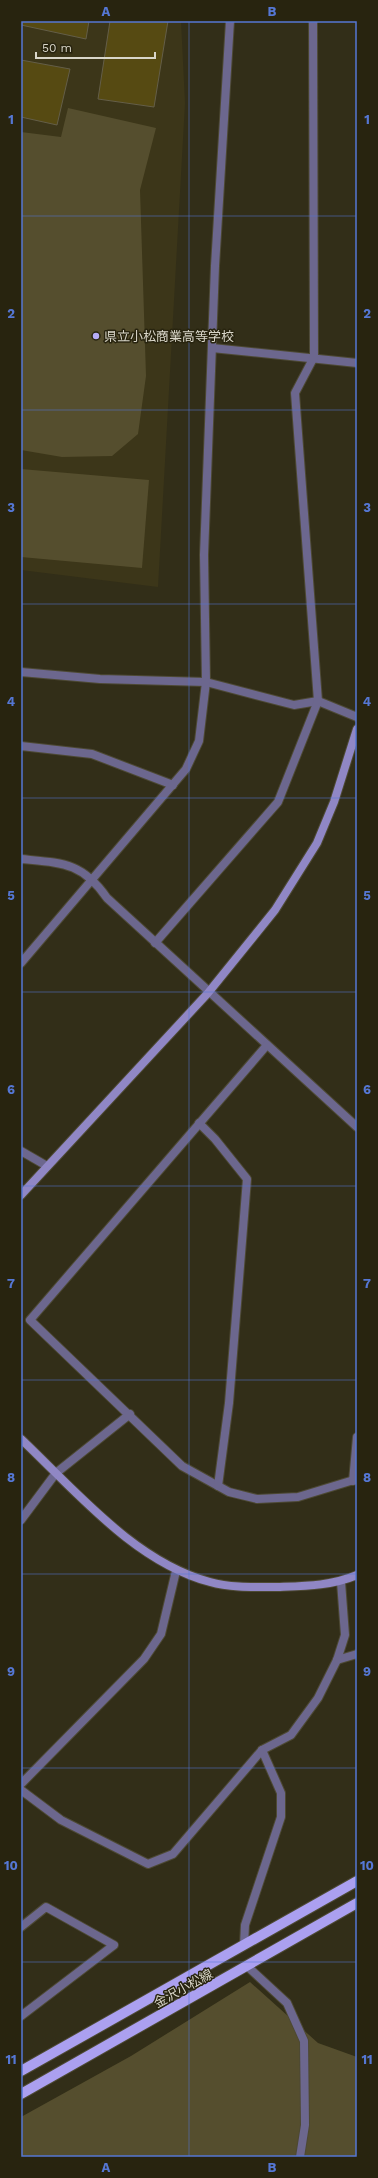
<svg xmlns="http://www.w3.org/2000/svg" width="378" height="2178" font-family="'Work Sans','Noto Sans JP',sans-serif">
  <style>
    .built { fill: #3c3619 }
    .green { fill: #554e2e }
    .building { fill: #564a12; stroke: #645e48 }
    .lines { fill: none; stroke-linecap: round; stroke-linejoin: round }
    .street-casing { stroke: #4d4934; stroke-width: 10 }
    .secondary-casing { stroke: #4d4934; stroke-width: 10 }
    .primary-casing { stroke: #4d4934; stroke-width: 12 }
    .street { stroke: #6c678e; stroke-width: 8 }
    .secondary { stroke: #9087c5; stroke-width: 8 }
    .primary { stroke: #aba0f0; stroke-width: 10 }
    .grid { fill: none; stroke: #5577d4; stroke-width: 1; stroke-opacity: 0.55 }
    .poi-dot { fill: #b6acf8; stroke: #28240f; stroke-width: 1.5 }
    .labels { text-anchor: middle; stroke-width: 3; stroke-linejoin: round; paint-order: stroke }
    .poi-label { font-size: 13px; fill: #d9d6c9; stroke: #28240f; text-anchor: start }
    .street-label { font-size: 13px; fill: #d9d6c9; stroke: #28240f }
    .neatline { fill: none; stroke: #5577d4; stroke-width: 1.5 }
    .grid-label { font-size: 13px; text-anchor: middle; font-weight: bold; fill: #5577d4 }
  </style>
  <rect width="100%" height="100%" fill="#322e18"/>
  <path class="built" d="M21 21H181L185 103 158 587 21 570Z"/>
  <g class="green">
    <path d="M68 108 156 128 140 190 146 376 138 434 112 456 62 457 21 450V132L61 137Z"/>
    <path d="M21 469 149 480 142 568 21 557Z"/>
    <path d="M250 1982 318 2043 357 2057V2157H21V2117L131 2056Z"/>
  </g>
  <g class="building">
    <path d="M21 21H89L86 39 21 25Z"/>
    <path d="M110 21H168L154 107 98 99Z"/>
    <path d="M21 60 70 69 57 125 21 117Z"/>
  </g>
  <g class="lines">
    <g class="street-casing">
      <g id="street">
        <path d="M212 348 357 363"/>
        <path d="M21 672 100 679 206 682 294 705 318 701 357 717"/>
        <path d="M21 746 92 754 173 785"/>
        <path d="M21 859C62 863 82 862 107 898L357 1127"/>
        <path d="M155 943 278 802 318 701 295 393 314 357 313 21"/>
        <path d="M21 963 186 769 199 741 206 682 204 555 215 266 230 21"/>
        <path d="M267 1045 30 1320 182 1466 229 1492 257 1499 298 1497 357 1479"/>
        <path d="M199 1123 215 1139 247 1179 229 1403 218 1486"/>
        <path d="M21 1151 47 1166"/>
        <path d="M353 1481 357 1437"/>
        <path d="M21 1520 56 1473 130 1414"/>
        <path d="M337 1660 357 1654"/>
        <path d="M21 1784 144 1659 161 1634 176 1571"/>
        <path d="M21 1790 61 1820 148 1864 173 1854 262 1750 291 1735 318 1698 337 1660 345 1635 341 1582"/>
        <path d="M21 1927 46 1907 114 1945 21 2016"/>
        <path d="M244 1945 245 1925 281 1817V1793L262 1750"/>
        <path d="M247 1966 287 2003 304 2041 305 2125 300 2157"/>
      </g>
    </g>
    <g class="secondary-casing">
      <g id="secondary">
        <path d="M21 1195 208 993 275 910 317 843 334 802 357 729"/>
        <path d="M21 1439C77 1492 135 1562 210 1582 231 1588 255 1587 277 1587 304 1586 331 1586 357 1575"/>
      </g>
    </g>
    <g class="primary-casing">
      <g id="primary">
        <path d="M21 2071 357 1881"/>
        <path d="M21 2094 357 1903"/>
      </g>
    </g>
    <use href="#street" class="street"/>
    <use href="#secondary" class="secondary"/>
    <use href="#primary" class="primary"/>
  </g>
  <path class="grid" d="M189 21V2157M21 216H357M21 410H357M21 604H357M21 798H357M21 992H357M21 1186H357M21 1380H357M21 1574H357M21 1768H357M21 1962H357"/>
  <circle class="poi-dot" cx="96" cy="336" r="4"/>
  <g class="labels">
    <g class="poi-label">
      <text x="104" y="341">県立小松商業高等学校</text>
    </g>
    <g class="street-label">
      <text transform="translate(183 1988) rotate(-29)" y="5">金沢小松線</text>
    </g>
  </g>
  <rect width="378" height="2178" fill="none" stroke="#28240f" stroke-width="44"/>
  <path d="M36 52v6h119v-6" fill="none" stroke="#d9d6c9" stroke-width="2"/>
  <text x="42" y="52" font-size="12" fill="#d9d6c9" stroke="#28240f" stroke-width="3" paint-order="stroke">50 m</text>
  <rect x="22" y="22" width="334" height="2134" class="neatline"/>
  <g class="grid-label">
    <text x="106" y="16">A</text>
    <text x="272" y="16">B</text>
    <text x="11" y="124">1</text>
    <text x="367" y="124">1</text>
    <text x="11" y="318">2</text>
    <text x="367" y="318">2</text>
    <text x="11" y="512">3</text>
    <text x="367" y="512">3</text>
    <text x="11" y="706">4</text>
    <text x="367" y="706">4</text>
    <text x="11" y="900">5</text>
    <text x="367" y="900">5</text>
    <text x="11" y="1094">6</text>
    <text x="367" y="1094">6</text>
    <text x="11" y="1288">7</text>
    <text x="367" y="1288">7</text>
    <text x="11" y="1482">8</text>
    <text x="367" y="1482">8</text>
    <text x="11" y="1676">9</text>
    <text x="367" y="1676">9</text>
    <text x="11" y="1870">10</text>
    <text x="367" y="1870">10</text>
    <text x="11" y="2064">11</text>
    <text x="367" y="2064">11</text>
    <text x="106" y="2172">A</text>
    <text x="272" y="2172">B</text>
  </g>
</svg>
